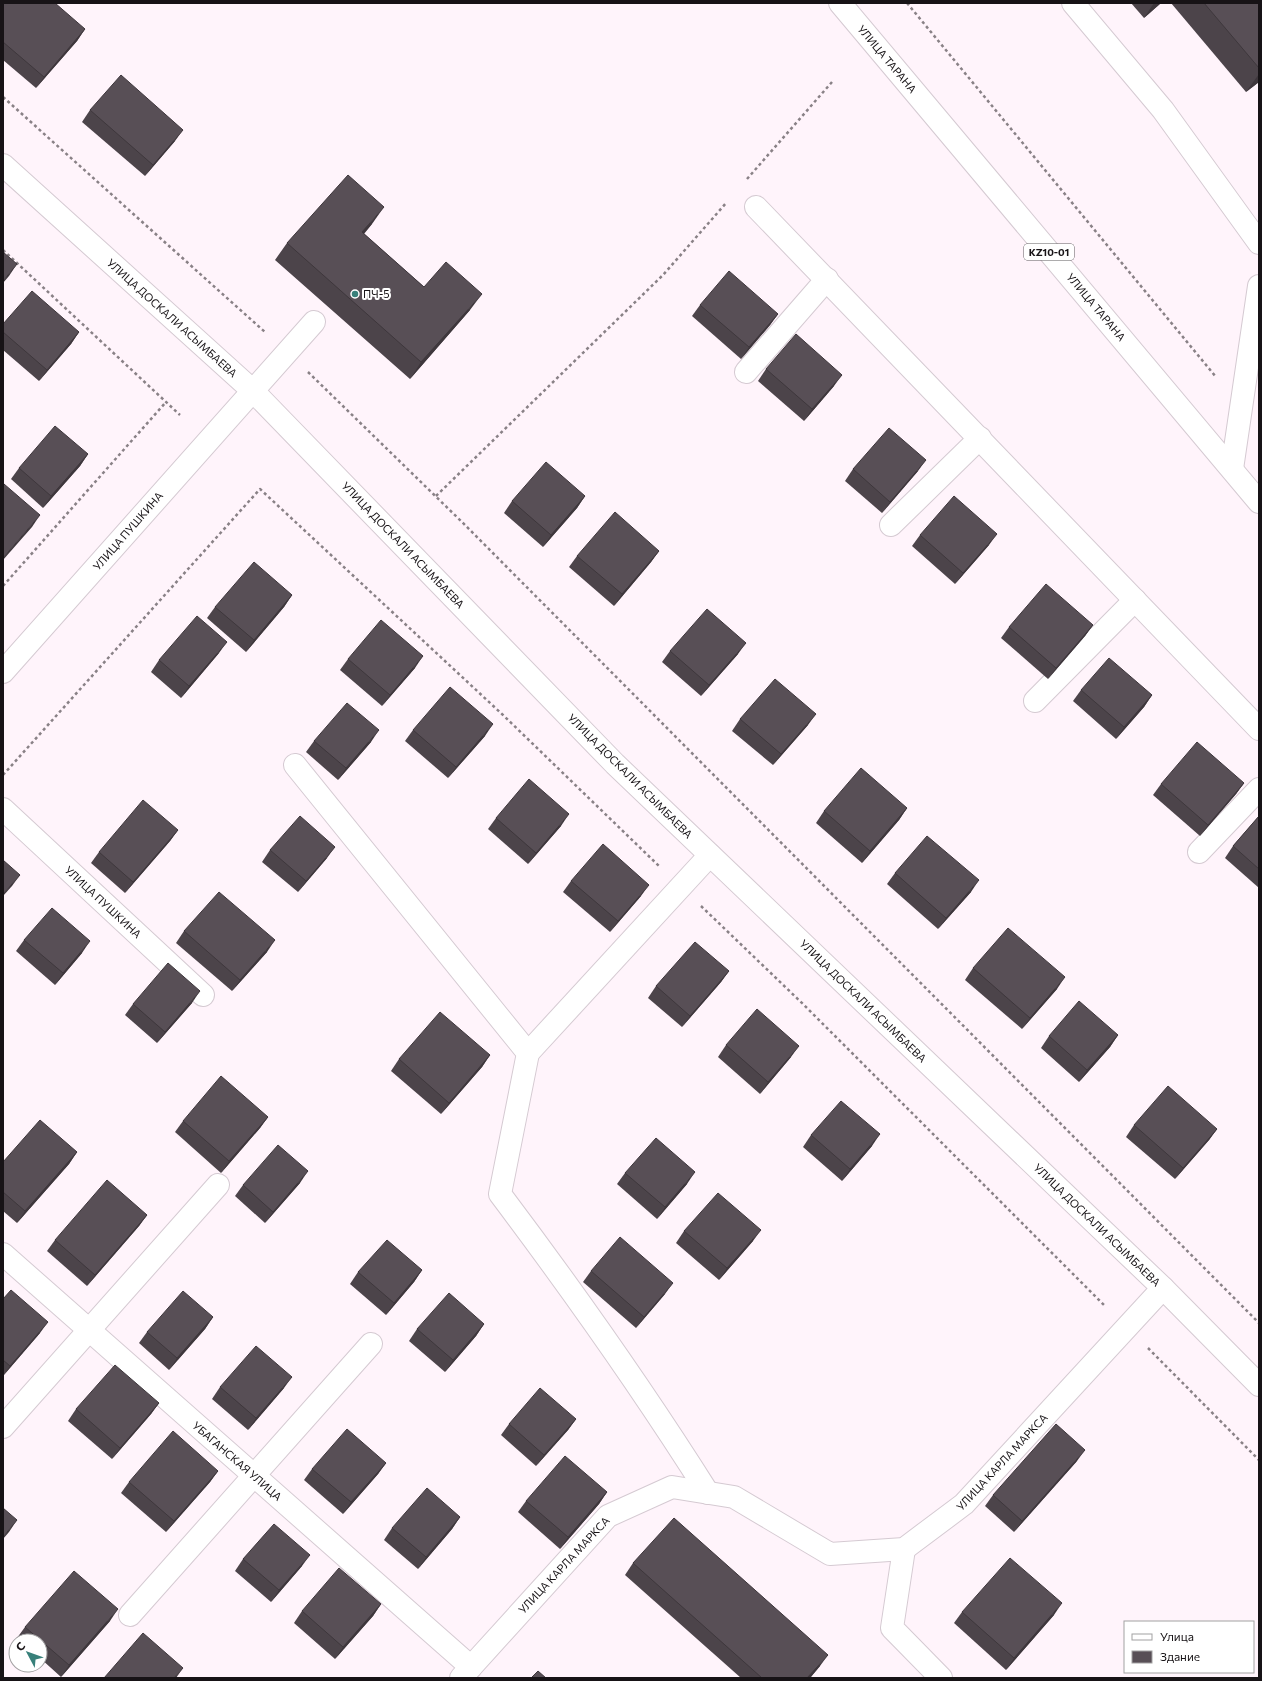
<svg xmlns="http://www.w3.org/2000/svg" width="1262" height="1681" font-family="Commissioner,sans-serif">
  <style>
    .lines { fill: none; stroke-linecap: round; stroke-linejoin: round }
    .minor-casing { stroke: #d5cad2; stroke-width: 24 }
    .major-casing { stroke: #d5cad2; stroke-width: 24 }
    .path { stroke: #898186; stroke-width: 2.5; stroke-dasharray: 3 3; stroke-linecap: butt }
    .minor { stroke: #fff; stroke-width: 22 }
    .major { stroke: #fff; stroke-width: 22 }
    .wall { fill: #4c444a }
    .shaded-wall { fill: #3e373c }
    .building { fill: #584f56; stroke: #3e373c }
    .poi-dot { fill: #38807a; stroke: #fff; stroke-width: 1.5 }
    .labels { text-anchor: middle; stroke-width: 4; stroke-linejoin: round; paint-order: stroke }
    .shield { fill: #fff; stroke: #5d5a5c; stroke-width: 1 }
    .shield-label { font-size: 10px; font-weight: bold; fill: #171316 }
    .street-label { font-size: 11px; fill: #171316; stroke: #fff }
    .poi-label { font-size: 11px; fill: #171316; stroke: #fff; text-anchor: start }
  </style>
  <rect width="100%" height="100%" fill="#fff4fb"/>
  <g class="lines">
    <g class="minor-casing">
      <g id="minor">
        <path d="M1073 3 1163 110 1259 243"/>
        <path d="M3 165 252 390 615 764 1163 1288 1259 1385"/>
        <path d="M756 207 1259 729"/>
        <path d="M746 372 827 279"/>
        <path d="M1232 469 1259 286"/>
        <path d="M891 525 980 438"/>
        <path d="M3 672 314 322"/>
        <path d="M1035 701 1135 600"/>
        <path d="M295 765 528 1053 500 1194C573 1291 643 1390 708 1493"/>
        <path d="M3 809 203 995"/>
        <path d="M1199 852 1259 789"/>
        <path d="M528 1053 710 855"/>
        <path d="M3 1254 471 1667"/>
        <path d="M3 1427 218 1185"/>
        <path d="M904 1549 892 1628 941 1678"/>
        <path d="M130 1615 371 1344"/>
        <path d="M461 1678 608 1516 672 1487 734 1497 830 1554 904 1549 964 1504 1163 1288"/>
      </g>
    </g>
    <g class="major-casing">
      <path id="major" d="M840 3 1259 502"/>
    </g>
    <g class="path">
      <path d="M907 3 1216 377"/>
      <path d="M3 97 266 333"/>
      <path d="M747 179 832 82"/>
      <path d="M3 250 180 415"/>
      <path d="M308 372 462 522 1259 1323"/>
      <path d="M436 496 663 275 727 202"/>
      <path d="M3 586 166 402"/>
      <path d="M3 775 260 489 503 715 660 867"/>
      <path d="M701 906 803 1004 1106 1307"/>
      <path d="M1148 1348 1259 1460"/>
    </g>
    <use href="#minor" class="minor"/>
    <use href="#major" class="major"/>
  </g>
  <g class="wall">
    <path d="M3 3 85 29 77 41 36 88 3 60Z"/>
    <path d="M1131 3H1161L1144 18Z"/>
    <path d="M1171 3H1259V82L1246 92Z"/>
    <path d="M90 110 175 141 145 176 82 122Z"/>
    <path d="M372 224 364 234 424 287 470 310 410 379 275 260 287 243Z"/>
    <path d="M700 305 778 314 770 325 741 359 692 316Z"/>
    <path d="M3 324 79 332 71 344 39 381 3 350Z"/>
    <path d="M766 369 834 386 804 421 758 381Z"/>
    <path d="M88 454 80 466 43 508 11 479 19 468Z"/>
    <path d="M853 469 918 471 882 513 845 481Z"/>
    <path d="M585 496 577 508 543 547 504 513 512 501Z"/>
    <path d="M920 535 989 545 955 584 912 546Z"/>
    <path d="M659 551 651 562 614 606 569 567 577 556Z"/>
    <path d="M292 595 284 607 246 652 207 618 215 607Z"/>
    <path d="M1093 625 1085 636 1048 679 1001 638 1009 627Z"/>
    <path d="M670 651 738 654 701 696 662 662Z"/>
    <path d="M219 653 181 698 151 672 159 660Z"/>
    <path d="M348 659 415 668 382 706 340 670Z"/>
    <path d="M1081 690 1152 695 1144 707 1116 739 1073 701Z"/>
    <path d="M740 719 808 725 773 765 732 731Z"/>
    <path d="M413 730 485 736 448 778 405 741Z"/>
    <path d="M314 741 371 742 338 780 306 752Z"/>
    <path d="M1244 783 1236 794 1200 836 1153 795 1161 784Z"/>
    <path d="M907 808 899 820 862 863 816 823 824 811Z"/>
    <path d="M1259 816V888L1225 858 1233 846Z"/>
    <path d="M496 818 561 826 528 864 488 829Z"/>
    <path d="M178 830 170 841 125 893 91 863 99 852Z"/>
    <path d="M270 850 327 858 298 892 262 862Z"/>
    <path d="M895 873 971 892 938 929 887 884Z"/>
    <path d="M571 881 641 896 610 932 563 892Z"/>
    <path d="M184 931 267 952 232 991 176 943Z"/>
    <path d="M24 940 82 953 55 985 16 951Z"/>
    <path d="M973 968 1057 989 1022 1029 965 980Z"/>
    <path d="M729 971 721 982 682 1027 648 998 656 986Z"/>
    <path d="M192 1003 157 1043 125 1015 133 1004Z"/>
    <path d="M1118 1035 1110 1047 1079 1082 1041 1048 1049 1036Z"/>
    <path d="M726 1045 791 1057 760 1094 718 1057Z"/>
    <path d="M490 1055 482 1067 441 1114 391 1071 399 1059Z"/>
    <path d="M268 1117 260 1128 221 1173 175 1132 183 1121Z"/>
    <path d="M1134 1125 1217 1129 1209 1140 1175 1179 1126 1137Z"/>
    <path d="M811 1135 872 1146 842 1181 803 1147Z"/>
    <path d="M77 1152 69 1164 17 1223 3 1211V1162Z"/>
    <path d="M625 1173 687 1184 657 1219 617 1184Z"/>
    <path d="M300 1183 265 1223 235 1196 243 1185Z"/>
    <path d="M147 1215 139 1226 87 1286 47 1251 55 1240Z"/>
    <path d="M684 1231 753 1241 719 1280 676 1243Z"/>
    <path d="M422 1270 414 1282 386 1315 350 1284 358 1272Z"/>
    <path d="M591 1271 665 1294 636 1328 583 1282Z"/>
    <path d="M3 1299 40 1333 3 1376Z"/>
    <path d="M213 1317 205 1329 169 1370 139 1343 147 1332Z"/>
    <path d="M484 1324 476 1336 445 1372 409 1341 417 1329Z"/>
    <path d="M220 1387 284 1388 248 1430 212 1399Z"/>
    <path d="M159 1403 151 1414 112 1459 68 1421 76 1409Z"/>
    <path d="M576 1419 568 1430 536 1466 501 1435 509 1424Z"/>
    <path d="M1077 1461 1014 1532 985 1506 993 1495Z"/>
    <path d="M386 1463 378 1474 343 1514 304 1480 312 1469Z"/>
    <path d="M218 1471 210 1482 166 1532 121 1493 129 1482Z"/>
    <path d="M607 1492 599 1504 560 1549 518 1512 526 1501Z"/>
    <path d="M460 1517 452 1529 418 1569 384 1540 392 1528Z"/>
    <path d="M243 1559 302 1566 271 1602 235 1571Z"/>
    <path d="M633 1563 820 1666 810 1678H741L625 1575Z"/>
    <path d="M381 1604 373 1616 335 1659 294 1623 302 1611Z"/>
    <path d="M962 1612 1054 1615 1006 1670 954 1623Z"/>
    <path d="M110 1621 61 1677 40 1658V1641H20L17 1638 25 1627Z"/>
  </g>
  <g class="shaded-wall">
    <path d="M1154 3H1161L1144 18Z"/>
    <path d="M85 29 77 41 36 88 44 77Z"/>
    <path d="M1259 74V82L1246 92Z"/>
    <path d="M183 130 175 141 145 176 153 165Z"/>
    <path d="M384 207 372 224 350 249 362 232Z"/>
    <path d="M17 264 9 276 3 283V281Z"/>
    <path d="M482 294 470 310 410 379 421 362Z"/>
    <path d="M778 314 770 325 741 359 749 347Z"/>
    <path d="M79 332 71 344 39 381 47 370Z"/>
    <path d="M842 375 834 386 804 421 812 409Z"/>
    <path d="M88 454 80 466 43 508 51 496Z"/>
    <path d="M926 460 918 471 882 513 890 502Z"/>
    <path d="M585 496 577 508 543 547 551 535Z"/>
    <path d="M40 515 32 527 3 560V558Z"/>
    <path d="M997 534 989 545 955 584 963 573Z"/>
    <path d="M659 551 651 562 614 606 622 594Z"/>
    <path d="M292 595 284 607 246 652 254 640Z"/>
    <path d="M1093 625 1085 636 1048 679 1056 668Z"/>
    <path d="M227 642 219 653 181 698 189 686Z"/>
    <path d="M746 643 738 654 701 696 709 685Z"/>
    <path d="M423 656 415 668 382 706 390 695Z"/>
    <path d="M1152 695 1144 707 1116 739 1124 727Z"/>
    <path d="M816 714 808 725 773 765 781 754Z"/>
    <path d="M493 724 485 736 448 778 456 767Z"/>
    <path d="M379 730 371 742 338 780 346 768Z"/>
    <path d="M1244 783 1236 794 1200 836 1208 825Z"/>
    <path d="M907 808 899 820 862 863 870 851Z"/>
    <path d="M569 814 561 826 528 864 536 853Z"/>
    <path d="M178 830 170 841 125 893 133 882Z"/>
    <path d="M335 847 327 858 298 892 306 881Z"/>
    <path d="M20 875 12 886 3 896V894Z"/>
    <path d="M979 880 971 892 938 929 946 918Z"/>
    <path d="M649 885 641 896 610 932 618 921Z"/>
    <path d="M275 940 267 952 232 991 240 980Z"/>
    <path d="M90 941 82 953 55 985 63 973Z"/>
    <path d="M729 971 721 982 682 1027 690 1016Z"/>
    <path d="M1065 977 1057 989 1022 1029 1030 1018Z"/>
    <path d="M200 991 192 1003 157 1043 165 1032Z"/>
    <path d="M1118 1035 1110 1047 1079 1082 1087 1070Z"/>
    <path d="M799 1046 791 1057 760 1094 768 1082Z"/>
    <path d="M490 1055 482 1067 441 1114 449 1103Z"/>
    <path d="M268 1117 260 1128 221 1173 229 1161Z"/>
    <path d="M1217 1129 1209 1140 1175 1179 1183 1168Z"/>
    <path d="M880 1134 872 1146 842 1181 850 1169Z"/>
    <path d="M77 1152 69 1164 17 1223 25 1211Z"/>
    <path d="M308 1171 300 1183 265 1223 273 1212Z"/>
    <path d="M695 1172 687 1184 657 1219 665 1207Z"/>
    <path d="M147 1215 139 1226 87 1286 95 1275Z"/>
    <path d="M761 1230 753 1241 719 1280 727 1268Z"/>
    <path d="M422 1270 414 1282 386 1315 394 1303Z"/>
    <path d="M673 1283 665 1294 636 1328 644 1317Z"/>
    <path d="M213 1317 205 1329 169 1370 177 1358Z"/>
    <path d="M48 1322 40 1333 3 1376 10 1366Z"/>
    <path d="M484 1324 476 1336 445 1372 453 1360Z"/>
    <path d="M292 1377 284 1388 248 1430 256 1418Z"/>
    <path d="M159 1403 151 1414 112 1459 120 1448Z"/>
    <path d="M576 1419 568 1430 536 1466 544 1455Z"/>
    <path d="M1085 1450 1077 1461 1014 1532 1022 1521Z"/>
    <path d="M386 1463 378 1474 343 1514 351 1502Z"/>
    <path d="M218 1471 210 1482 166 1532 174 1521Z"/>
    <path d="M607 1492 599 1504 560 1549 568 1537Z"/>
    <path d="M460 1517 452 1529 418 1569 426 1557Z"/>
    <path d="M17 1520 9 1532 3 1539V1537Z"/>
    <path d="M310 1555 302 1566 271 1602 279 1590Z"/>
    <path d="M1062 1603 1054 1615 1006 1670 1014 1658Z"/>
    <path d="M381 1604 373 1616 335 1659 343 1647Z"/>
    <path d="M118 1609 110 1621 61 1677 69 1665Z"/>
    <path d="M828 1655 820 1666 810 1678H807Z"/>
    <path d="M183 1668 176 1678H174Z"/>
  </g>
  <g class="building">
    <path d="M3 3H55L85 29 44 77 3 42Z"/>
    <path d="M1204 3H1259V68Z"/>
    <path d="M121 75 183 130 153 165 90 110Z"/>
    <path d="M348 175 384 207 362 232 424 287 446 262 482 294 421 362 287 243Z"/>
    <path d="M3 252 17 264 3 281Z"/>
    <path d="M729 271 778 314 749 347 700 305Z"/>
    <path d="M32 291 79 332 47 370 3 332V324Z"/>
    <path d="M796 334 842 375 812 409 766 369Z"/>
    <path d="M55 426 88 454 51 496 19 468Z"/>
    <path d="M889 428 926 460 890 502 853 469Z"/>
    <path d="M546 462 585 496 551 535 512 501Z"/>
    <path d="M4 484 40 515 3 558V486Z"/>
    <path d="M954 496 997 534 963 573 920 535Z"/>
    <path d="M615 512 659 551 622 594 577 556Z"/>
    <path d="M254 562 292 595 254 640 215 607Z"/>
    <path d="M1046 584 1093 625 1056 668 1009 627Z"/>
    <path d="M707 609 746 643 709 685 670 651Z"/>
    <path d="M197 616 227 642 189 686 159 660Z"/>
    <path d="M381 620 423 656 390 695 348 659Z"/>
    <path d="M1109 658 1152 695 1124 727 1081 690Z"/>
    <path d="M775 679 816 714 781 754 740 719Z"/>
    <path d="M450 687 493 724 456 767 413 730Z"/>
    <path d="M347 703 379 730 346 768 314 741Z"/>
    <path d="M1197 742 1244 783 1208 825 1161 784Z"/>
    <path d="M861 768 907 808 870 851 824 811Z"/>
    <path d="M529 779 569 814 536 853 496 818Z"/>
    <path d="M143 800 178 830 133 882 99 852Z"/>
    <path d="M300 816 335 847 306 881 270 850Z"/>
    <path d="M1259 816V869L1233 846Z"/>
    <path d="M927 836 979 880 946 918 895 873Z"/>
    <path d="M603 844 649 885 618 921 571 881Z"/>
    <path d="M3 860 20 875 3 894Z"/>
    <path d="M219 892 275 940 240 980 184 931Z"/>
    <path d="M52 908 90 941 63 973 24 940Z"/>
    <path d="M1008 928 1065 977 1030 1018 973 968Z"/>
    <path d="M695 942 729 971 690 1016 656 986Z"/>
    <path d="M168 963 200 991 165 1032 133 1004Z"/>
    <path d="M1079 1001 1118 1035 1087 1070 1049 1036Z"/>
    <path d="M757 1009 799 1046 768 1082 726 1045Z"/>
    <path d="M440 1012 490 1055 449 1103 399 1059Z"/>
    <path d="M221 1076 268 1117 229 1161 183 1121Z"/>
    <path d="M1168 1086 1217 1129 1183 1168 1134 1125Z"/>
    <path d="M841 1101 880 1134 850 1169 811 1135Z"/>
    <path d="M40 1120 77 1152 25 1211 3 1192V1162Z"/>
    <path d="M656 1138 695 1172 665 1207 625 1173Z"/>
    <path d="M278 1145 308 1171 273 1212 243 1185Z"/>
    <path d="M107 1180 147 1215 95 1275 55 1240Z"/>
    <path d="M718 1193 761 1230 727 1268 684 1231Z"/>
    <path d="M620 1237 673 1283 644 1317 591 1271Z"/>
    <path d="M387 1240 422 1270 394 1303 358 1272Z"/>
    <path d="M11 1290 48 1322 10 1366 3 1360V1299Z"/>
    <path d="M183 1291 213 1317 177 1358 147 1332Z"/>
    <path d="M449 1293 484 1324 453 1360 417 1329Z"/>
    <path d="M256 1346 292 1377 256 1418 220 1387Z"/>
    <path d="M115 1365 159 1403 120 1448 76 1409Z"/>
    <path d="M540 1388 576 1419 544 1455 509 1424Z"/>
    <path d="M1056 1424 1085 1450 1022 1521 993 1495Z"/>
    <path d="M347 1429 386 1463 351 1502 312 1469Z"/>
    <path d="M173 1431 218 1471 174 1521 129 1482Z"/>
    <path d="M565 1456 607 1492 568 1537 526 1501Z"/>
    <path d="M427 1488 460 1517 426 1557 392 1528Z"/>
    <path d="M3 1508 17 1520 3 1537Z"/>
    <path d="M674 1518 828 1655 807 1678H762L633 1563Z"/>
    <path d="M274 1524 310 1555 279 1590 243 1559Z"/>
    <path d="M1010 1558 1062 1603 1014 1658 962 1612Z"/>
    <path d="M339 1568 381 1604 343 1647 302 1611Z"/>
    <path d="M74 1571 118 1609 69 1665 25 1627Z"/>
    <path d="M143 1633 183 1668 174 1678H104Z"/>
    <path d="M538 1671 546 1678H531Z"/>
  </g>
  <circle class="poi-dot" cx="355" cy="294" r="4"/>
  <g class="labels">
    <rect class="shield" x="1024" y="244" width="50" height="16" rx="3"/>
    <g class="shield-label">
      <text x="1049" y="256">KZ10-01</text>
    </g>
    <g class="street-label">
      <text transform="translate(887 59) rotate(50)" y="4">УЛИЦА ТАРАНА</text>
      <text transform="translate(1096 307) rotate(50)" y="4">УЛИЦА ТАРАНА</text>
      <text transform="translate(172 318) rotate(42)" y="4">УЛИЦА ДОСКАЛИ АСЫМБАЕВА</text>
      <text transform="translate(128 531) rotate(-49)" y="4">УЛИЦА ПУШКИНА</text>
      <text transform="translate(403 545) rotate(46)" y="4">УЛИЦА ДОСКАЛИ АСЫМБАЕВА</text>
      <text transform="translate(630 776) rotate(45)" y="4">УЛИЦА ДОСКАЛИ АСЫМБАЕВА</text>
      <text transform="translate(103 902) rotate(43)" y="4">УЛИЦА ПУШКИНА</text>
      <text transform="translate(863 1001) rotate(44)" y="4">УЛИЦА ДОСКАЛИ АСЫМБАЕВА</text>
      <text transform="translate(1097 1225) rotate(44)" y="4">УЛИЦА ДОСКАЛИ АСЫМБАЕВА</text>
      <text transform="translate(237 1461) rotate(41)" y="4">УБАГАНСКАЯ УЛИЦА</text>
      <text transform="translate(1002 1462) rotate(-47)" y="4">УЛИЦА КАРЛА МАРКСА</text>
      <text transform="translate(564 1565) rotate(-47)" y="4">УЛИЦА КАРЛА МАРКСА</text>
    </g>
    <g class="poi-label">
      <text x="363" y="298">ПЧ-5</text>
    </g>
  </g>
  <rect width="1262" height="1681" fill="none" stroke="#171316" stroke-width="8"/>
  <rect x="1124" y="1621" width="130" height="52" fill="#ffffff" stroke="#a2a1a2"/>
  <rect x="1132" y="1634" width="20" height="6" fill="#ffffff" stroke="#a2a1a2"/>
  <text x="1160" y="1641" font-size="12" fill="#171316">Улица</text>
  <rect x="1132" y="1651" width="20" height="12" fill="#584f56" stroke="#a2a1a2"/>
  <text x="1160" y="1661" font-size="12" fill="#171316">Здание</text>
  <g transform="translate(28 1653) rotate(311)"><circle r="19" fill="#ffffff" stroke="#a2a1a2"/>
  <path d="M0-3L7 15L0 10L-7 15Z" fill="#38807a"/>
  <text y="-6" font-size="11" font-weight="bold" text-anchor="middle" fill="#171316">С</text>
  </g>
</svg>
